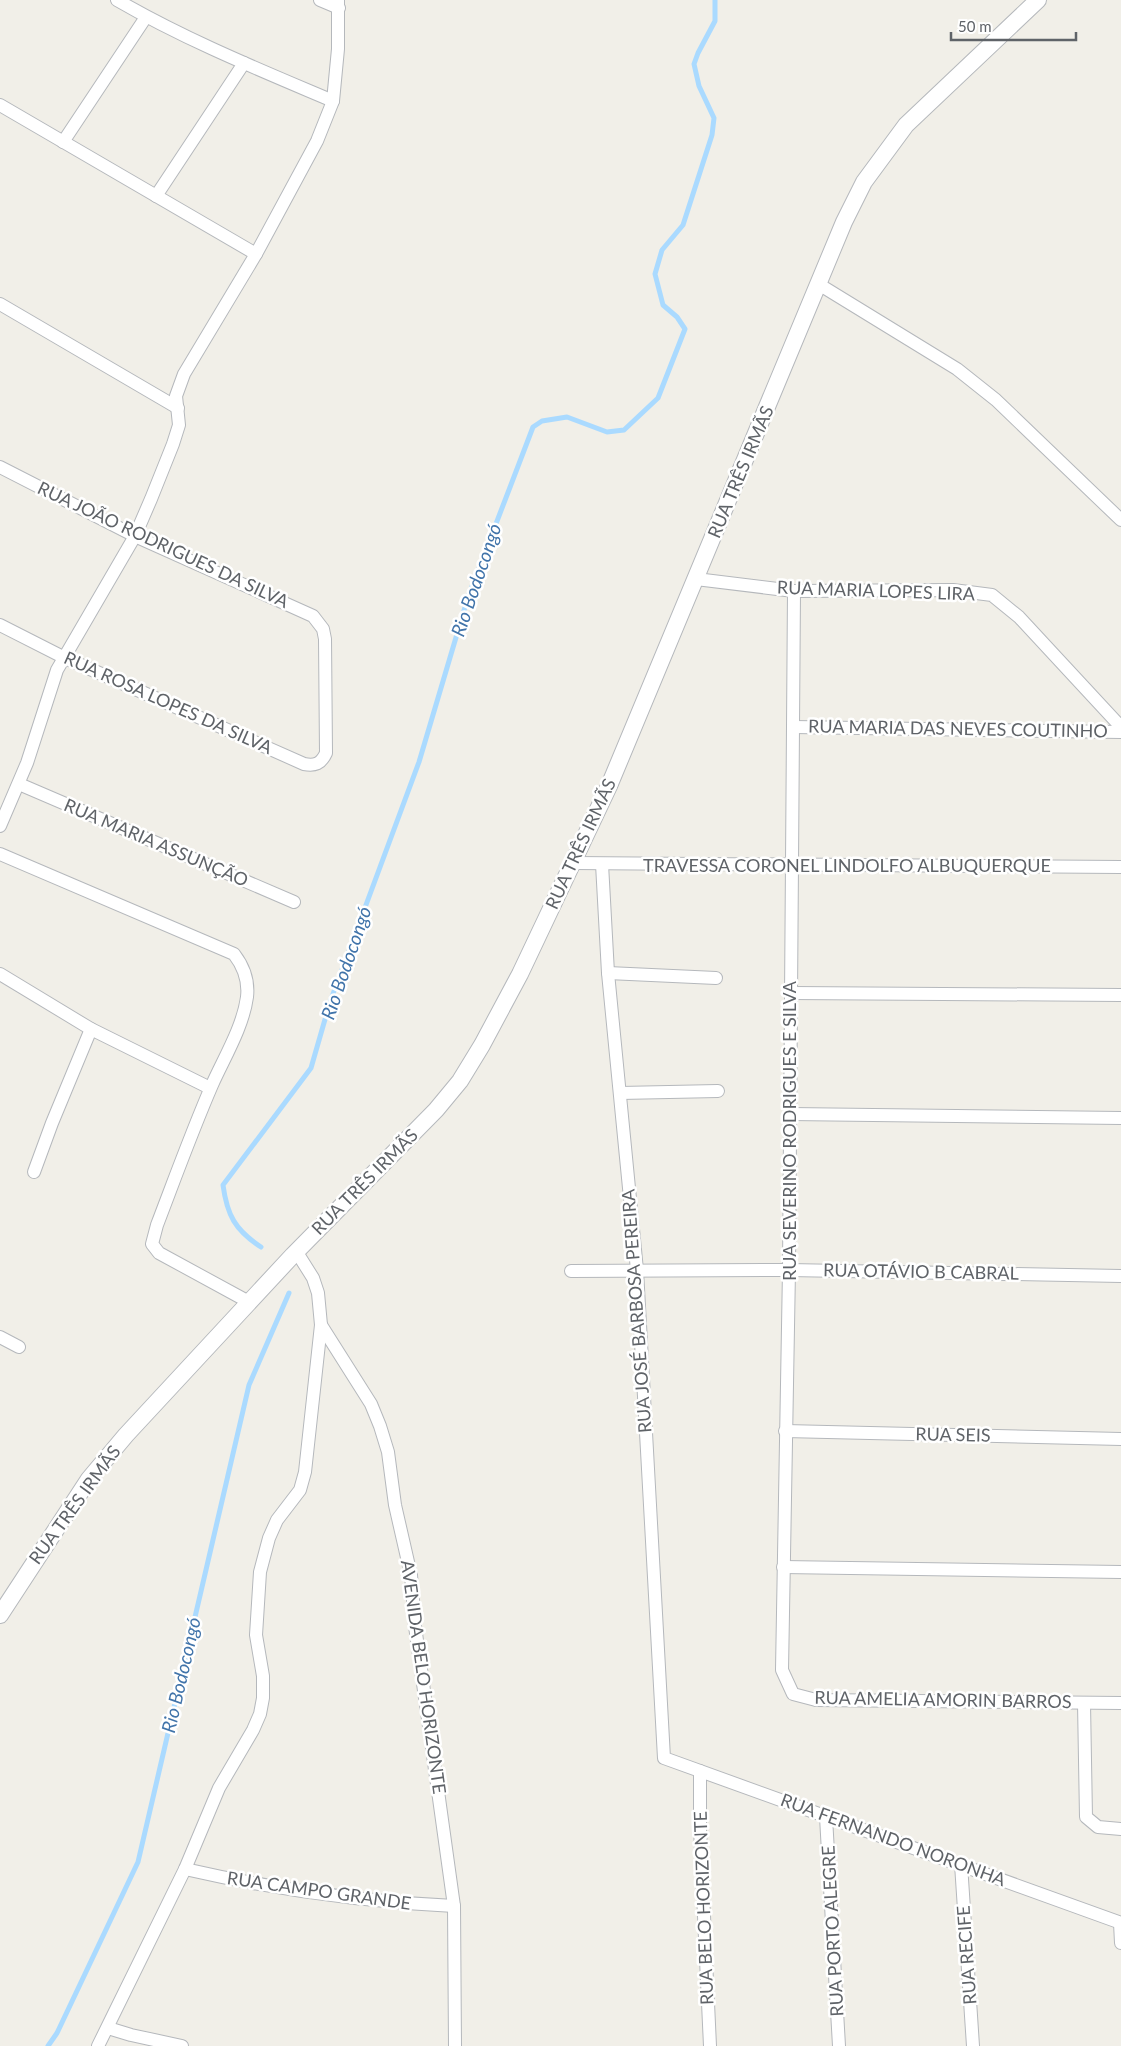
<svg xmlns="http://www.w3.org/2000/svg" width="1121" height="2046" font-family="Lato,sans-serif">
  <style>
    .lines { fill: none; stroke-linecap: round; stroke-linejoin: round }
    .stream { stroke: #aadaff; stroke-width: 5 }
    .minor-casing { stroke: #b5b8bc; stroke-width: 14 }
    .tertiary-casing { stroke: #b5b8bc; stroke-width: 18 }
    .minor { stroke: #fff; stroke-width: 12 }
    .tertiary { stroke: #fff; stroke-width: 16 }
    .labels { text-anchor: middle; stroke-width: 5; stroke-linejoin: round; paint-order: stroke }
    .street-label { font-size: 18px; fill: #5f6368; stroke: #fff }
    .water-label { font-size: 19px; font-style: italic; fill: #4174aa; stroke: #fff }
  </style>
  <rect width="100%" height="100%" fill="#f1efe8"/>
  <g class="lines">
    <g class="stream">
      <path d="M261 1247C235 1230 227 1215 223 1185L311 1068 330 1002 419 762 468 597 533 427 542 421 567 417 607 432 624 430 658 398 685 329 677 317 663 305 655 274 662 250 683 225 712 135 714 118 699 86 694 64 698 53 715 21V0"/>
      <path d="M48 2046 57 2033 138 1862 249 1385 289 1293"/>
    </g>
    <g class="minor-casing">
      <g id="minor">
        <path d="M117 0C186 40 260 70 333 101"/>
        <path d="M320 0 339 8"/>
        <path d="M0 105 256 254"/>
        <path d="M63 142 146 17"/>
        <path d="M156 196 244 63"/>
        <path d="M820 285 957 369 996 400 1121 520"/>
        <path d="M0 304 178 408"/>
        <path d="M0 467 135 536 313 616 323 629 325 639 326 753C321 764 315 766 304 764L63 657 0 625"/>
        <path d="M696 579 794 591 953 590 992 595 1019 617 1121 727"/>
        <path d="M794 591 789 1270 782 1670 793 1694 816 1700 1121 1703"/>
        <path d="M794 727 1121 732"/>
        <path d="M19 784 294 902"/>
        <path d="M0 826 27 763 57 670 135 536 151 499 173 444 179 425 176 396 184 374 256 254 317 141 333 101 338 49V0"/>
        <path d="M0 854 234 954C244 967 249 980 247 997 243 1027 224 1058 212 1085 192 1131 175 1178 157 1225L152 1244 159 1253 249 1302"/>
        <path d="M574 863 1121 867"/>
        <path d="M602 864 608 973 637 1270 664 1758 1121 1923"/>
        <path d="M608 973 716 978"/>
        <path d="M0 974 91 1029 210 1088"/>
        <path d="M791 993 1121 995"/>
        <path d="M620 1093 718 1091"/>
        <path d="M790 1114 1121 1118"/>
        <path d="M34 1172 52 1123 91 1029"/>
        <path d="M571 1271 789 1270 1121 1276"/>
        <path d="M321 1325 371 1404 380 1426 388 1452 395 1505 411 1575 415 1626 454 1906 455 2046"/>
        <path d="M0 1337 19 1347"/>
        <path d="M785 1431 1121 1439"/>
        <path d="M783 1567 1121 1572"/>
        <path d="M1084 1703 1086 1817 1098 1827 1121 1829"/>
        <path d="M700 1771V1829L710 2046"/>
        <path d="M826 1817 839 2046"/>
        <path d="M961 1864 973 2046"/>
        <path d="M185 1869C272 1889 364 1902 454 1906"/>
        <path d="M1120 1923 1121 1943"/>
        <path d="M108 2028 131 2035 182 2046"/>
        <path d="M98 2046 185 1869 219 1788 253 1730 260 1714 263 1698V1676L256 1635 260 1572 269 1538 277 1520 300 1490 305 1472 321 1325 318 1293 313 1278 296 1251"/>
      </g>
    </g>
    <g class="tertiary-casing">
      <path id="tertiary" d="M0 1615 89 1479 126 1435 293 1255 436 1110 460 1081 482 1045 520 974 609 786 844 222 864 182 906 125 1038 0"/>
    </g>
    <use href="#minor" class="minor"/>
    <use href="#tertiary" class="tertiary"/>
  </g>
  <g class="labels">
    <g class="street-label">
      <text transform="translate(741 472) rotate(-67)" y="6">RUA TRÊS IRMÃS</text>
      <text transform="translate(163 545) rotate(25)" y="6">RUA JOÃO RODRIGUES DA SILVA</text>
      <text transform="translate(876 591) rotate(2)" y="6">RUA MARIA LOPES LIRA</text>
      <text transform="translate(168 703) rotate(24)" y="6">RUA ROSA LOPES DA SILVA</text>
      <text transform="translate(958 729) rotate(1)" y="6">RUA MARIA DAS NEVES COUTINHO</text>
      <text transform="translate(156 843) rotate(23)" y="6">RUA MARIA ASSUNÇÃO</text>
      <text transform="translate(581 844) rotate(-65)" y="6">RUA TRÊS IRMÃS</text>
      <text x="847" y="872">TRAVESSA CORONEL LINDOLFO ALBUQUERQUE</text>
      <text transform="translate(790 1131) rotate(-90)" y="6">RUA SEVERINO RODRIGUES E SILVA</text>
      <text transform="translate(365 1182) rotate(-45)" y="6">RUA TRÊS IRMÃS</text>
      <text transform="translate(921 1272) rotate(1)" y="6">RUA OTÁVIO B CABRAL</text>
      <text transform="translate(637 1311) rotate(-94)" y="6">RUA JOSÉ BARBOSA PEREIRA</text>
      <text transform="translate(953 1435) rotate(1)" y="6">RUA SEIS</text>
      <text transform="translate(75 1505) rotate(-54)" y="6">RUA TRÊS IRMÃS</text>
      <text transform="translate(423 1677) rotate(82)" y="6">AVENIDA BELO HORIZONTE</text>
      <text transform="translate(943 1700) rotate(1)" y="6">RUA AMELIA AMORIN BARROS</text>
      <text transform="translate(893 1840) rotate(20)" y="6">RUA FERNANDO NORONHA</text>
      <text transform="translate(319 1891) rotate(8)" y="6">RUA CAMPO GRANDE</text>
      <text transform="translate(704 1908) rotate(-92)" y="6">RUA BELO HORIZONTE</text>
      <text transform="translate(833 1931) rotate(-93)" y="6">RUA PORTO ALEGRE</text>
      <text transform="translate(967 1955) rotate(-94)" y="6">RUA RECIFE</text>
    </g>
    <g class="water-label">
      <text transform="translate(476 580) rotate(-71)" y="7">Rio Bodocongó</text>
      <text transform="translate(346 963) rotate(-71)" y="7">Rio Bodocongó</text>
      <text transform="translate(181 1675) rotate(-77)" y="7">Rio Bodocongó</text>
    </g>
  </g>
  <path d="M951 32v8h125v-8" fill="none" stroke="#5f6368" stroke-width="2.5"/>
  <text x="958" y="32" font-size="15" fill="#5f6368" stroke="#ffffff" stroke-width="4" paint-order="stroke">50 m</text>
</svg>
